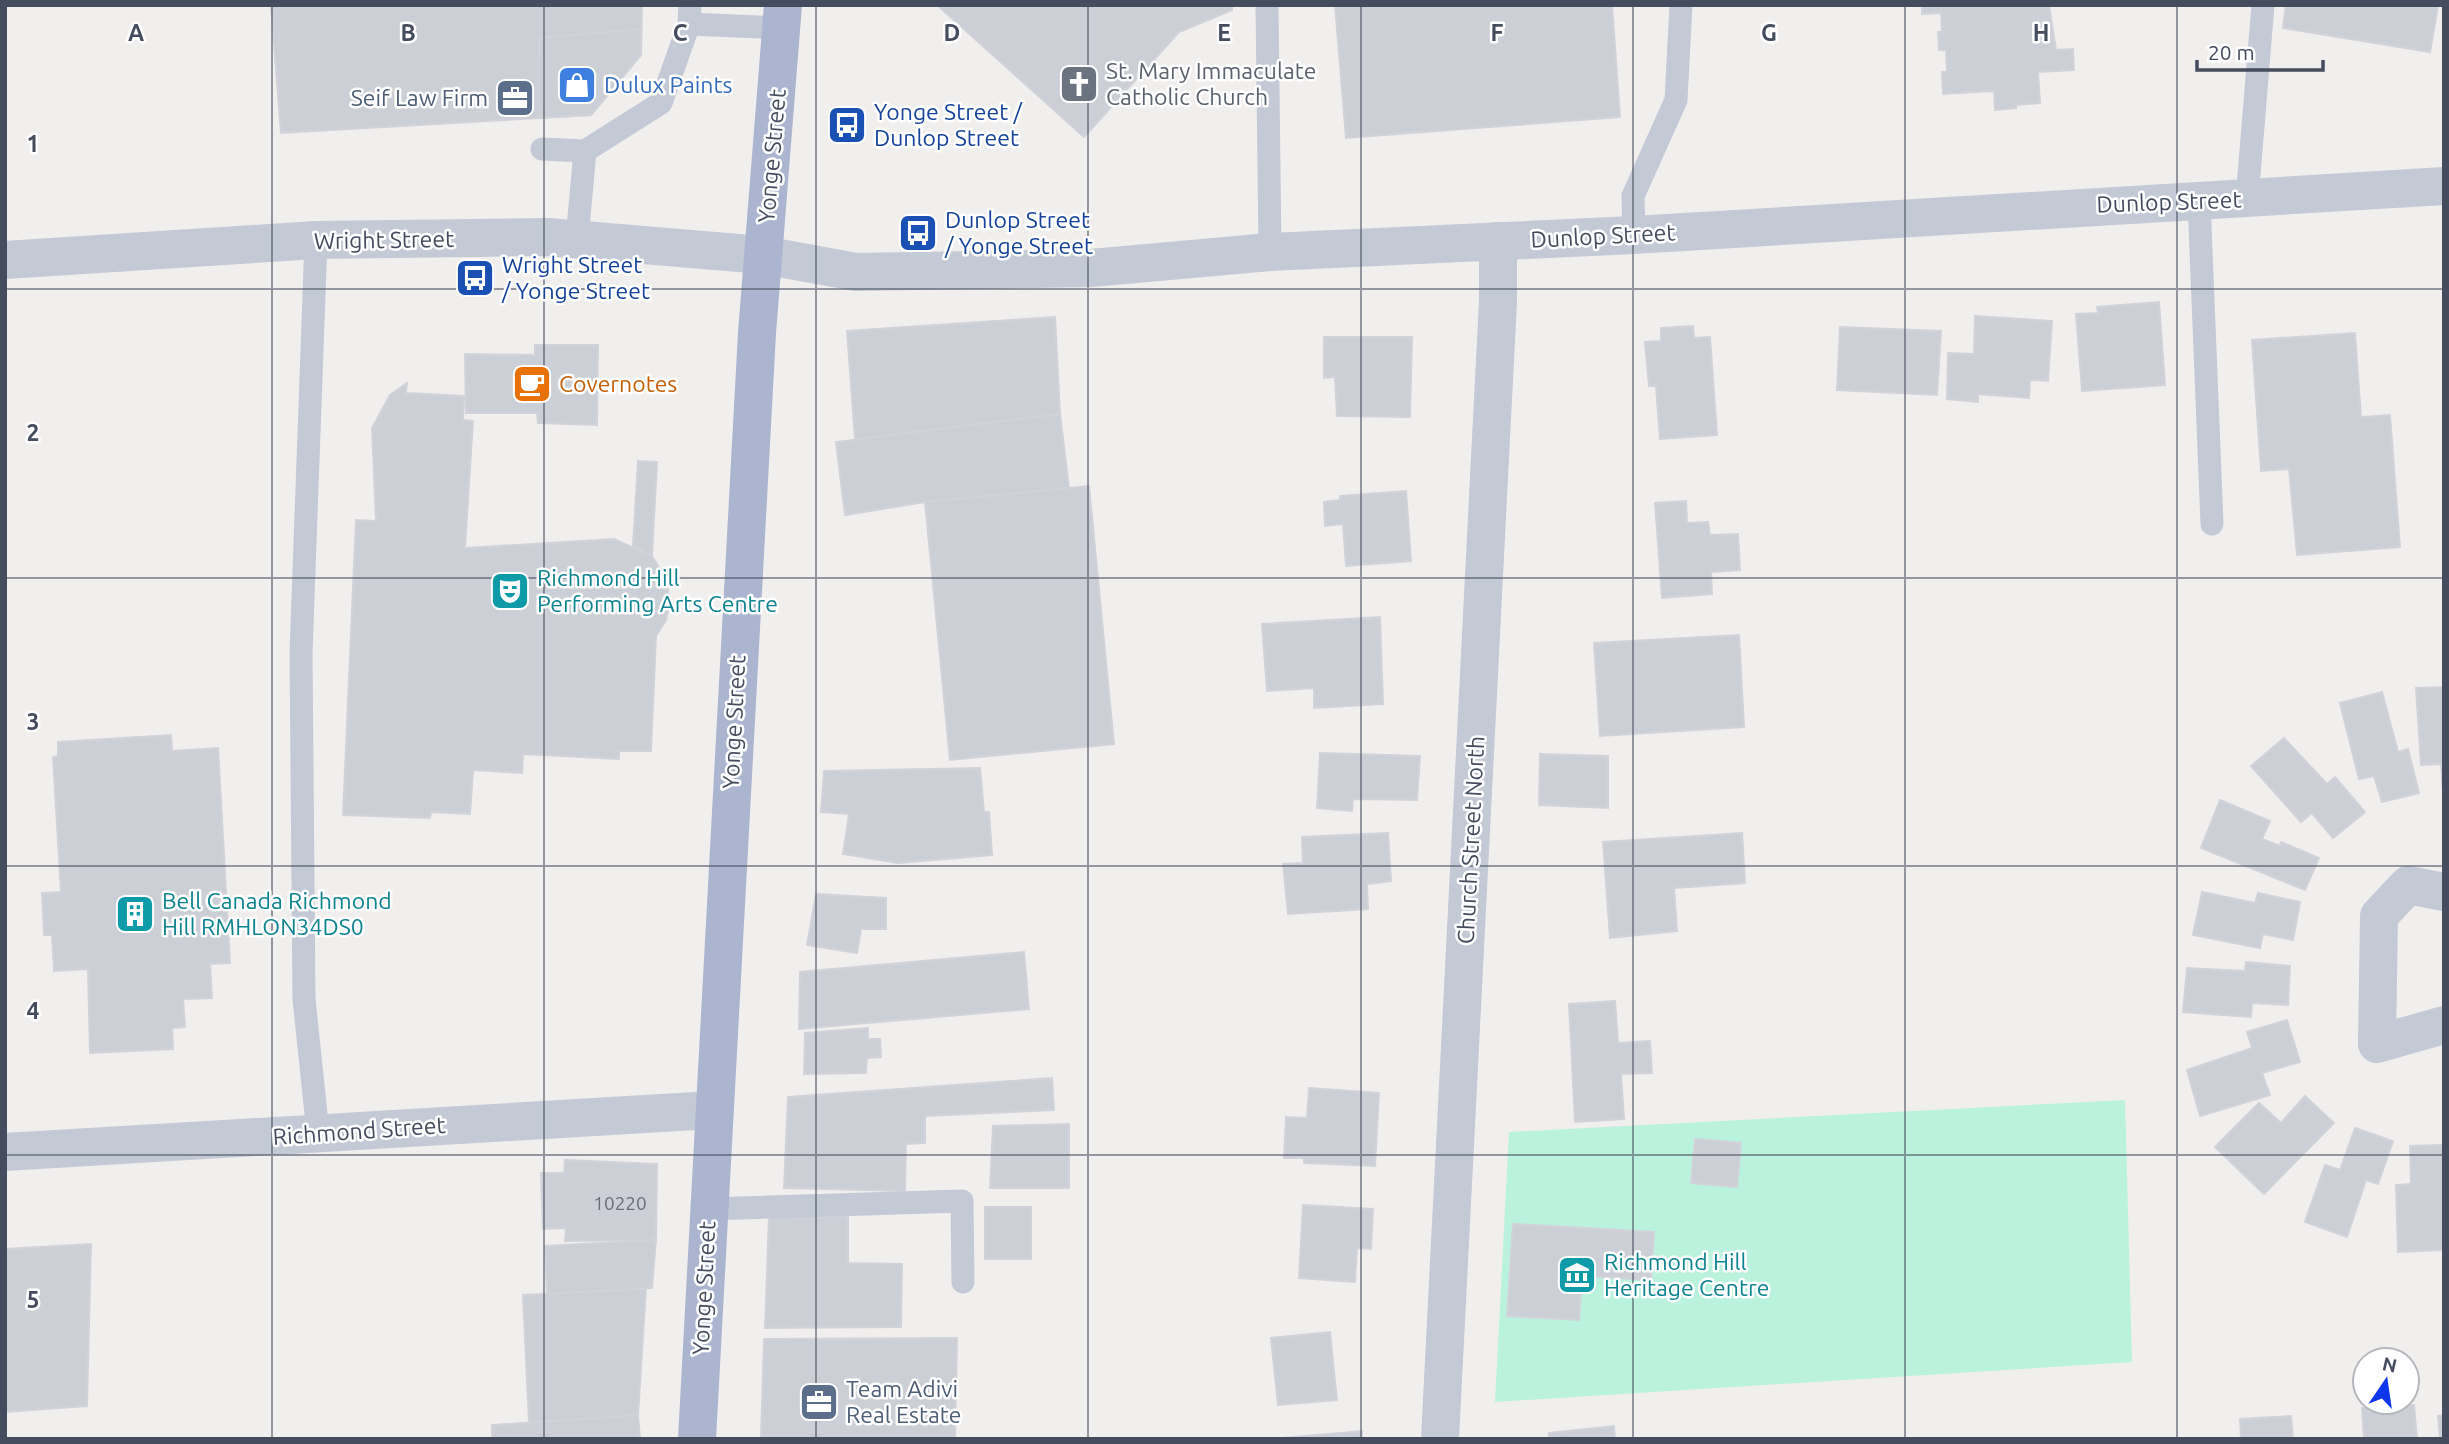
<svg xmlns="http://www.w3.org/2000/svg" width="2449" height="1444" font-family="Ubuntu,sans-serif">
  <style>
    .green { fill: #baf2de }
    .building { fill: #cdcfd6; stroke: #d2d2da; stroke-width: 2 }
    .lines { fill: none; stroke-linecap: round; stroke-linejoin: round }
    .service { stroke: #c4c9d6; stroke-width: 23 }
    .minor { stroke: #c4c9d6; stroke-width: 38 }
    .tertiary { stroke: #c4c9d6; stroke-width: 38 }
    .primary { stroke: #acb5cf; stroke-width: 38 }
    .grid { fill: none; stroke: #454c5d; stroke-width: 2; stroke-opacity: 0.55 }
    .labels { text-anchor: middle; stroke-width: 5; stroke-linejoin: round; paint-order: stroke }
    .number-label { font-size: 19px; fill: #676d7b }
    .worship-label { font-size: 23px; fill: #5b616d; stroke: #fff; text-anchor: start }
    .shop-label { font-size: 23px; fill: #366cbe; stroke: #fff; text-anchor: start }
    .service-label { font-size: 23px; fill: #4e5e75; stroke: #fff; text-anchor: end }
    .transit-label { font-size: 23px; fill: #164399; stroke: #fff; text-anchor: start }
    .street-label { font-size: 23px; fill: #454c5d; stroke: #fff }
    .food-label { font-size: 23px; fill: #c56008; stroke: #fff; text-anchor: start }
    .culture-label { font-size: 23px; fill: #0d838f; stroke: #fff; text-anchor: start }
    .grid-label { font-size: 23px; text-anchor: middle; font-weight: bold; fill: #454c5d; stroke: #fff; stroke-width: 5; stroke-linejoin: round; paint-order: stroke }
  </style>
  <rect width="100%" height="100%" fill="#f1efee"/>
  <path class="green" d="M2125 1100 2132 1362 1495 1402 1509 1132Z"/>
  <g class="building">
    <path d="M271 5H642L641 55 591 115 281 133Z"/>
    <path d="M937 5H1232V10L1179 32 1084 137Z"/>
    <path d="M1335 5H1612L1620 117 1346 138Z"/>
    <path d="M1922 5H2049L2056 50 2073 49 2074 70 2038 72 2040 103 2016 105V108L1995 110 1994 91 1943 94 1942 72H1947L1946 50H1939L1938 32H1942L1941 13 1922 14Z"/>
    <path d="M2286 5H2444V6H2438L2430 52 2283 28Z"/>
    <path d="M641 29V55L591 115 538 118 539 38Z"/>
    <path d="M2159 302 2165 385 2082 391 2076 314 2098 313 2097 307Z"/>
    <path d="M1975 316 2052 321 2048 381 2030 380 2029 398 1978 394V402L1947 399 1948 353 1974 354Z"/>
    <path d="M1055 317 1060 414 855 439 847 331Z"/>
    <path d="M1693 326 1694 338 1710 337 1717 435 1660 439 1656 386H1649L1645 342 1661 341V328Z"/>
    <path d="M1840 327 1941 331 1937 395 1837 390Z"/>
    <path d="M2355 333 2361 417 2390 415 2400 547 2297 555 2289 469 2261 471 2252 340Z"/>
    <path d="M1324 337H1412L1410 417 1337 416 1335 377 1324 378Z"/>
    <path d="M535 345H598L597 425 538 423 537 413H466L465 354 535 355Z"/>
    <path d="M407 383 406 393 464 396 463 420 473 421 465 548 614 539 652 556 666 579 670 602 666 620 656 636 651 751H619V759L523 754 522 773 473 770 470 814 431 812 430 818 343 815 356 520 376 521 372 428 390 395Z"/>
    <path d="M1060 414 1069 488 925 502 845 515 836 442Z"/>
    <path d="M638 461 657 462 652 556 633 546Z"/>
    <path d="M1089 486 1114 744 950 760 925 502Z"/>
    <path d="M1406 491 1411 561 1346 566 1343 524 1325 526 1324 502 1340 500V496Z"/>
    <path d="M1686 501 1687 523 1708 522 1710 535 1738 534 1740 570 1711 572 1712 594 1662 598 1655 503Z"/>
    <path d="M1380 617 1383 704 1314 708V688L1267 691 1262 624Z"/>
    <path d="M1739 635 1744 727 1600 736 1594 643Z"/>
    <path d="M2444 687V794H2443L2441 764 2421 765 2416 688Z"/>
    <path d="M2382 692 2398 752 2408 749 2419 793 2382 802 2374 776 2359 779 2340 703Z"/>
    <path d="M171 735 172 751 218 748 230 963 210 964 212 998 183 999 185 1027 172 1028 173 1049 90 1053 88 969 54 971 52 935H44L42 893 61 892 53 757 58 756V742Z"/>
    <path d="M2284 738 2327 784 2335 777 2365 812 2333 838 2312 813 2301 822 2251 766Z"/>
    <path d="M1320 753 1420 756 1417 800 1353 799 1352 811 1317 808Z"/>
    <path d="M1540 754 1608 756V808L1539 805Z"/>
    <path d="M980 768 984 812H989L992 855 898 863 843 854 849 814 821 812 824 771Z"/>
    <path d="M2220 800 2270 821 2262 839 2280 846 2281 842 2319 858 2305 890 2201 848Z"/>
    <path d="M1388 833 1391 881 1367 884 1368 909 1288 914 1283 864 1303 863 1302 837Z"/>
    <path d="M1742 833 1745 883 1674 888 1677 931 1610 938 1603 842Z"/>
    <path d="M2202 892 2255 903 2258 893 2300 902 2293 940 2263 934 2260 948 2193 935Z"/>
    <path d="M816 894 886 898V929H861L857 953 807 945Z"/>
    <path d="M1024 952 1029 1009 799 1029 800 972Z"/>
    <path d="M2246 962 2290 966 2288 1005 2252 1003 2251 1017 2183 1012 2187 968 2245 971Z"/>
    <path d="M1615 1001 1618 1043 1650 1041 1652 1073 1621 1074 1624 1119 1575 1122 1569 1004Z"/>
    <path d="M2287 1020 2300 1062 2262 1073 2270 1095 2200 1116 2187 1070 2252 1048 2247 1032Z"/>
    <path d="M868 1028V1039H880L881 1057 867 1058 866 1073 804 1074 805 1033Z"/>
    <path d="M1052 1078 1054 1110 925 1116V1143L906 1144 905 1191 784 1188 788 1097Z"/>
    <path d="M1309 1088 1379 1093 1375 1166 1304 1163V1158H1284L1286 1117 1307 1118Z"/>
    <path d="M2305 1096 2334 1123 2264 1194 2215 1147 2259 1103 2281 1123Z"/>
    <path d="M1069 1124V1188H990L993 1126Z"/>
    <path d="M2355 1128 2393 1141 2378 1184 2366 1180 2347 1237 2305 1222 2325 1165 2340 1170Z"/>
    <path d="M1695 1139 1741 1143 1737 1187 1691 1183Z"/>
    <path d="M2444 1145 2443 1250 2398 1252 2396 1185 2411 1184 2410 1146Z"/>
    <path d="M565 1160 657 1164 656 1240 565 1241 566 1228 543 1229 541 1173H564Z"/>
    <path d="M1303 1205 1373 1209 1371 1249 1357 1248 1355 1282 1299 1278Z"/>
    <rect x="985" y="1207" width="46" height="52"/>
    <path d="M769 1216 848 1217V1263L902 1264 901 1327 765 1328Z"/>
    <path d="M1513 1224 1654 1232 1651 1280 1582 1276 1579 1320 1507 1316Z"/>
    <path d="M656 1240 652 1288 547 1294 545 1246Z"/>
    <path d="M91 1244 87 1406 5 1412V1249Z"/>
    <path d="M646 1289 638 1415 529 1424 523 1295Z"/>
    <path d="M1330 1332 1337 1400 1278 1405 1271 1338Z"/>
    <path d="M957 1338 955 1439H761L764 1339Z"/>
    <path d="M2414 1405 2417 1439H2364L2362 1408Z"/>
    <path d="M638 1415 640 1439H492V1425Z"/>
    <path d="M2444 1415V1439H2440L2438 1416Z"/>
    <path d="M2291 1416 2293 1439H2241L2240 1419Z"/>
    <path d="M1614 1426 1615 1439H1549V1433Z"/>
    <path d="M1362 1431V1439H1271Z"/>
  </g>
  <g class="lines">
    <g class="service">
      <path d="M1267 5 1270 252"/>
      <path d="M689 24 781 28"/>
      <path d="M542 149 585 151"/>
      <path d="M2247 199 2263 5"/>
      <path d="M2199 201 2212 524"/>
      <path d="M1634 235 1633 196 1676 100 1681 5"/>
      <path d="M577 239 585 151 661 103 689 24 690 5"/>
      <path d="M316 240 301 653 304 999 318 1133"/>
      <path d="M708 1209 962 1201 963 1282"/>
    </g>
    <g class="minor">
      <path d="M763 255 856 272 1091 268 1270 252 1634 235 2444 186"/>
      <path d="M2444 892 2408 885 2379 916 2377 1044 2444 1025"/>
      <path d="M5 1152 712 1110"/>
      <path d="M1440 1439 1498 301V241"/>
    </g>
    <path class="tertiary" d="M5 260 316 240 548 237 763 255"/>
    <path class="primary" d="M697 1439 757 333 783 5"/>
  </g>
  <path class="grid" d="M272 5V1439M544 5V1439M816 5V1439M1088 5V1439M1361 5V1439M1633 5V1439M1905 5V1439M2177 5V1439M5 289H2444M5 578H2444M5 866H2444M5 1155H2444"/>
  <defs>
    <g id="church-square" transform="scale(2.0125)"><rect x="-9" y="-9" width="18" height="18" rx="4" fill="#6b7280" stroke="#fff"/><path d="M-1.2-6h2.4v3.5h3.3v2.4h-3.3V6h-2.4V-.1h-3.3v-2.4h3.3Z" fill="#fff"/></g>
    <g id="shop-square" transform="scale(2.0125)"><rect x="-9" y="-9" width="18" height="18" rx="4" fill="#3f7fe0" stroke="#fff"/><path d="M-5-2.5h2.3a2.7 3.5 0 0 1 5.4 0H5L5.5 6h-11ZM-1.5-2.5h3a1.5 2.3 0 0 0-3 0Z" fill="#fff"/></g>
    <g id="office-square" transform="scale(2.0125)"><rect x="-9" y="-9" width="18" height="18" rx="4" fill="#5c6f8a" stroke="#fff"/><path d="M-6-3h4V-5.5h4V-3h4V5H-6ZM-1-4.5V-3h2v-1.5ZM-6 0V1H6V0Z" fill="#fff"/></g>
    <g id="bus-square" transform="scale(2.0125)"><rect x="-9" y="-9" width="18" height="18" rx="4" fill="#1a4fb4" stroke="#fff"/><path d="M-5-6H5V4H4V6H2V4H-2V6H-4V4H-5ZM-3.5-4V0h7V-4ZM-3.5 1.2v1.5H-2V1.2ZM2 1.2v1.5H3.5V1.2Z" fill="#fff"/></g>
    <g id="cafe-square" transform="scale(2.0125)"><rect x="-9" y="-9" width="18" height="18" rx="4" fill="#e8710a" stroke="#fff"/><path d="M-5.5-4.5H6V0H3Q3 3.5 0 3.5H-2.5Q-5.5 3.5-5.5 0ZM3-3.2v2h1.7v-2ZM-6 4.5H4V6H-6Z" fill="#fff"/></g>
    <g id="theatre-square" transform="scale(2.0125)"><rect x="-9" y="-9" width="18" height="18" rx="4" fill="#0f9aa8" stroke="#fff"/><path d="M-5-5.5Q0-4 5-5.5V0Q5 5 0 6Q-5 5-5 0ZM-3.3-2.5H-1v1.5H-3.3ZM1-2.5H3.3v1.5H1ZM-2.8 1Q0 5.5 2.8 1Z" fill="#fff"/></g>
    <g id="building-square" transform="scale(2.0125)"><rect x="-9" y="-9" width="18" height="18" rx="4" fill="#0f9aa8" stroke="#fff"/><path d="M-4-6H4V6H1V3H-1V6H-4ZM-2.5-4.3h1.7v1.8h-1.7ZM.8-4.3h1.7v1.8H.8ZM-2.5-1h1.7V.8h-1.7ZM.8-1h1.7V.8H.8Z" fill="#fff"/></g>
    <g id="museum-square" transform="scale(2.0125)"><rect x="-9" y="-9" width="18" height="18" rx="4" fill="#0f9aa8" stroke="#fff"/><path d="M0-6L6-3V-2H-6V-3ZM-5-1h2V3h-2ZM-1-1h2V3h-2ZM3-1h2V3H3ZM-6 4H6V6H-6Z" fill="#fff"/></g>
  </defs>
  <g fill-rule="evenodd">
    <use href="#church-square" x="1079" y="84"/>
    <use href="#shop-square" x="577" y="85"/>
    <use href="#office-square" x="515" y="98"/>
    <use href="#bus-square" x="847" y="125"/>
    <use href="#bus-square" x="918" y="233"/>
    <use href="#bus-square" x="475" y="278"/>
    <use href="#cafe-square" x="532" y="384"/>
    <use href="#theatre-square" x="510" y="591"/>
    <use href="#building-square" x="135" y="914"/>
    <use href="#museum-square" x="1577" y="1275"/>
    <use href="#office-square" x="819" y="1402"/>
  </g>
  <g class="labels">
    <g class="number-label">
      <text x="620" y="1210">10220</text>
    </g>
    <g class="worship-label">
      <text x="1106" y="79">St. Mary Immaculate<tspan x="1106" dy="26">Catholic Church</tspan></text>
    </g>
    <g class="shop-label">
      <text x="604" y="93">Dulux Paints</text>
    </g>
    <g class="service-label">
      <text x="488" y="106">Seif Law Firm</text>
      <text x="846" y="1397" text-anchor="start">Team Adivi<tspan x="846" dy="26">Real Estate</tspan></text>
    </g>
    <g class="transit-label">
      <text x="874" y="120">Yonge Street /<tspan x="874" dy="26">Dunlop Street</tspan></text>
      <text x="945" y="228">Dunlop Street<tspan x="945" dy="26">/ Yonge Street</tspan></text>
      <text x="502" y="273">Wright Street<tspan x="502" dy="26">/ Yonge Street</tspan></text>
    </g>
    <g class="street-label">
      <text transform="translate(772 156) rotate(-85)" y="8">Yonge Street</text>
      <text transform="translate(2169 202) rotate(-2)" y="8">Dunlop Street</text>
      <text transform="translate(1603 236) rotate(-3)" y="8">Dunlop Street</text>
      <text transform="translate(384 240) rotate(-1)" y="8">Wright Street</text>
      <text transform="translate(734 722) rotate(-87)" y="8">Yonge Street</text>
      <text transform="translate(1471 840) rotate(-87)" y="8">Church Street North</text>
      <text transform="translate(359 1131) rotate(-4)" y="8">Richmond Street</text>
      <text transform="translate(704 1288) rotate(-87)" y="8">Yonge Street</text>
    </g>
    <g class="food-label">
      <text x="559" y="392">Covernotes</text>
    </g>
    <g class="culture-label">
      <text x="537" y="586">Richmond Hill<tspan x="537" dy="26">Performing Arts Centre</tspan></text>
      <text x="162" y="909">Bell Canada Richmond<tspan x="162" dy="26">Hill RMHLON34DS0</tspan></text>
      <text x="1604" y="1270">Richmond Hill<tspan x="1604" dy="26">Heritage Centre</tspan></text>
    </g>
  </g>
  <g class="grid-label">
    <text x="136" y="41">A</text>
    <text x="408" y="41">B</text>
    <text x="680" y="41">C</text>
    <text x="952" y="41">D</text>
    <text x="1224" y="41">E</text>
    <text x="1497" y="41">F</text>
    <text x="1769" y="41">G</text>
    <text x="2041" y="41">H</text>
    <text x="33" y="152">1</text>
    <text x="33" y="441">2</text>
    <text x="33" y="730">3</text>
    <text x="33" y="1019">4</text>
    <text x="33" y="1308">5</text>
  </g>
  <rect width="2449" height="1444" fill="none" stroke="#454c5d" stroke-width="14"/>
  <g transform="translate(2386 1381) rotate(13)"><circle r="33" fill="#ffffff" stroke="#b5b7be" stroke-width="2"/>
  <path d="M0-5L12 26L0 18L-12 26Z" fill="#0e36ec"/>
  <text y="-10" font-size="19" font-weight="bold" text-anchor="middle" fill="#454c5d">N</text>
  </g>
  <path d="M2197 60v10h126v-10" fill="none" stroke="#454c5d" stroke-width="3.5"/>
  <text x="2208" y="60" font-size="21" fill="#454c5d" stroke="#ffffff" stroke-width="5" paint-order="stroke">20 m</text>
</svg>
